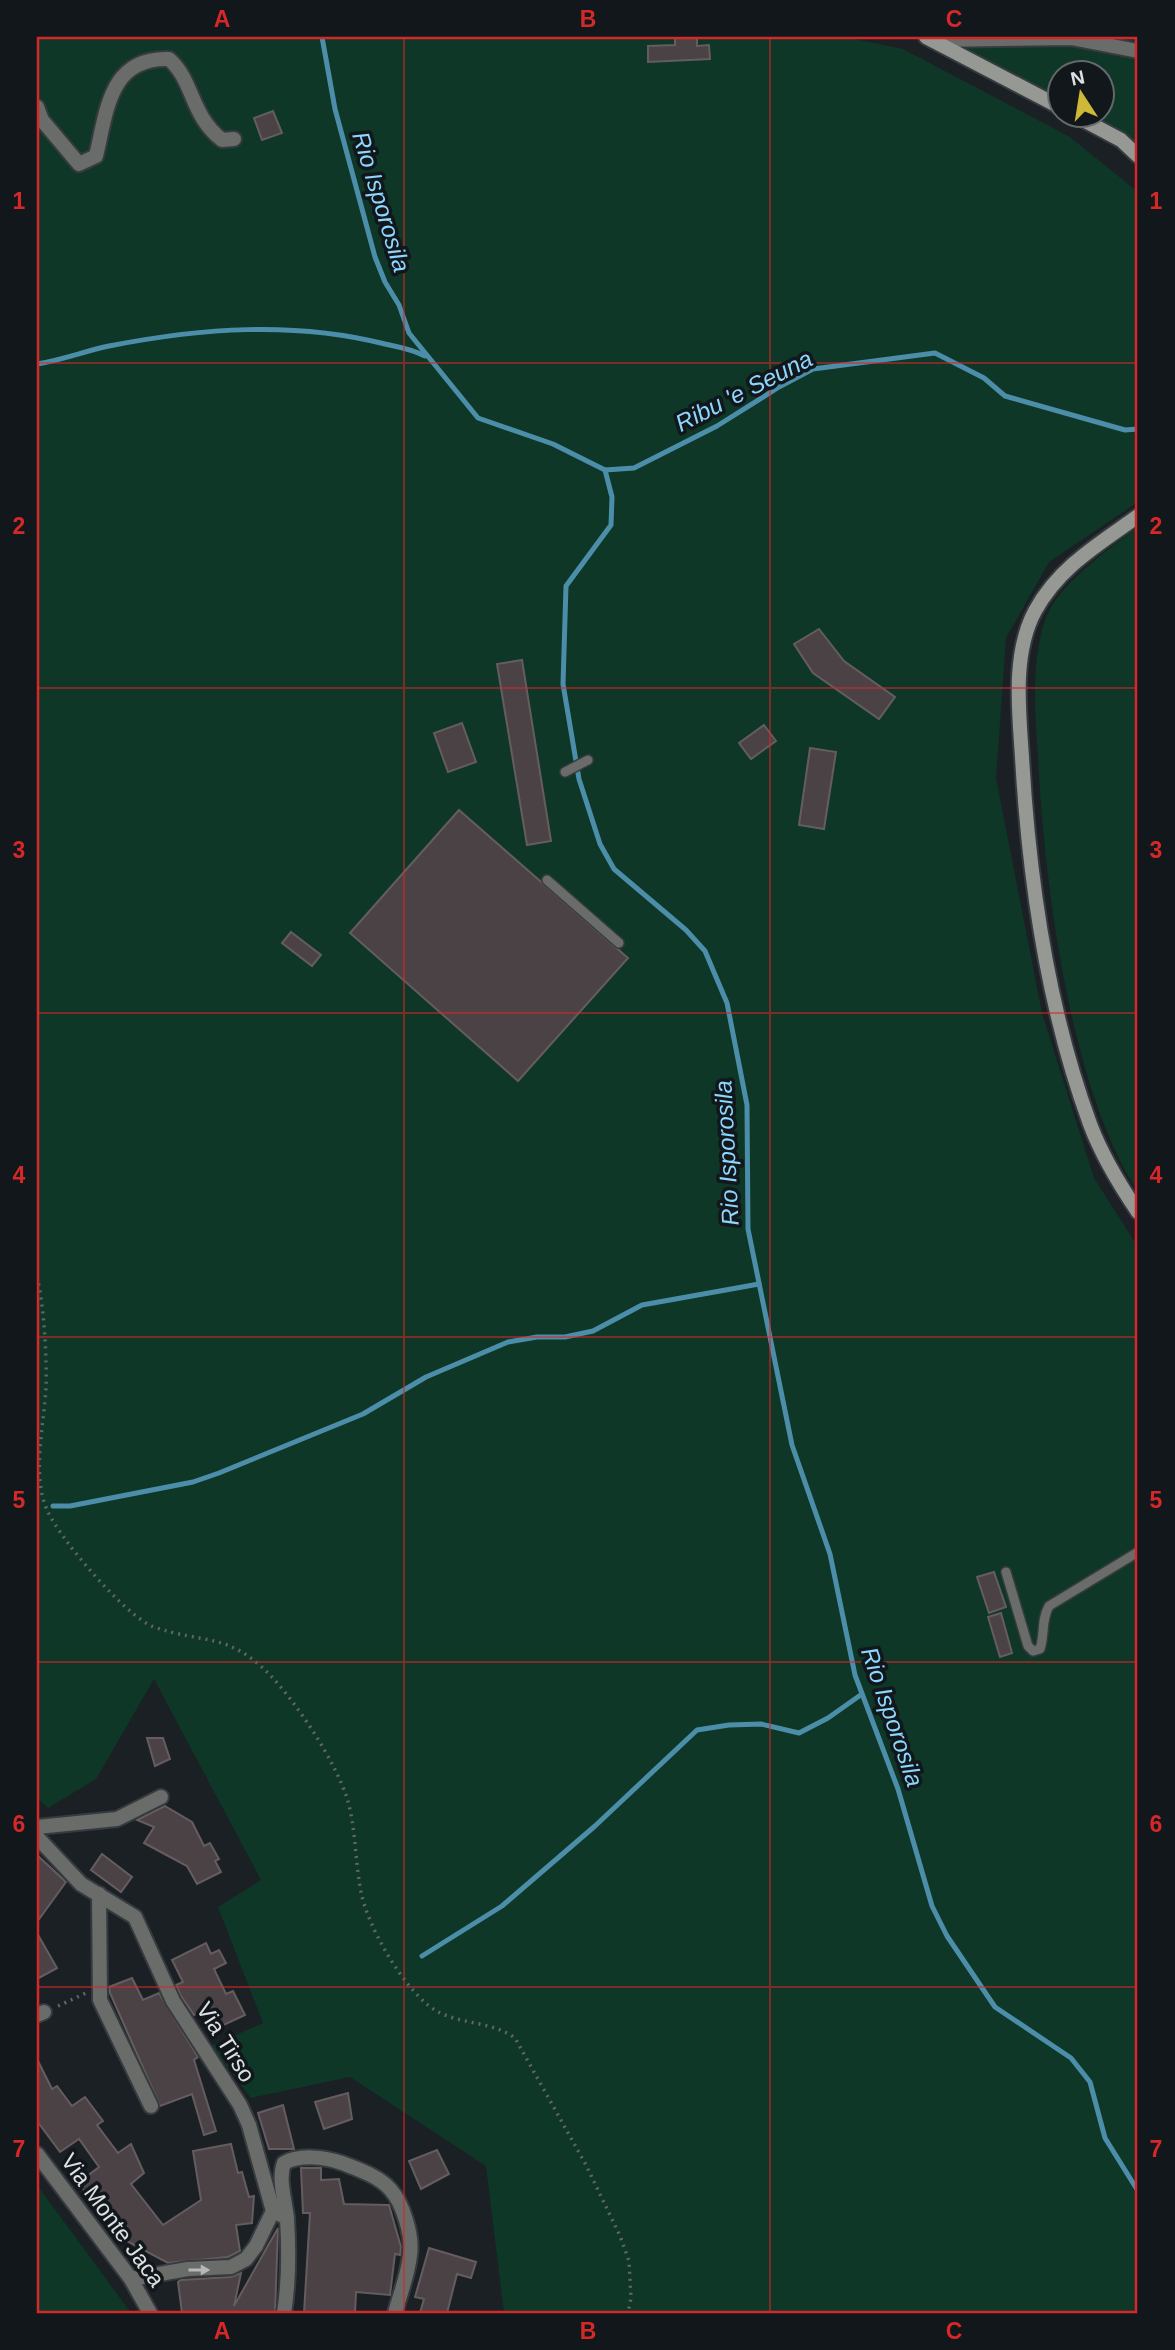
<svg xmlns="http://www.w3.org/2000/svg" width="1175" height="2350" font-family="Arial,sans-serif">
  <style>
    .green { fill: #0e3727 }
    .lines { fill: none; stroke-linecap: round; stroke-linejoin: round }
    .stream { stroke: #4c8ea9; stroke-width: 5 }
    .building { fill: #4b4246; stroke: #655c60; stroke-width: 2 }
    .service-casing { stroke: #353b3f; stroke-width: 12 }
    .minor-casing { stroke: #353b3f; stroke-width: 18 }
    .secondary-casing { stroke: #353b3f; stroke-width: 18 }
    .path { stroke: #606569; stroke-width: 3.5; stroke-dasharray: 2 5; stroke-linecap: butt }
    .service { stroke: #6a6c69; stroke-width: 9 }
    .minor { stroke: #6a6c69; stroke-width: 14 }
    .secondary { stroke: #959893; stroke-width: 14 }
    .oneway { fill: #b5b8b9 }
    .grid { fill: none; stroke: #d62828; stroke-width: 2; stroke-opacity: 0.55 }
    .labels { text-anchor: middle; stroke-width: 7; stroke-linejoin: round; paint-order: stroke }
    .street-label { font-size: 23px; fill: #dde1e4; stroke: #11171b }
    .water-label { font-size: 24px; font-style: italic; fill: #8dd6fe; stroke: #11171b }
    .neatline { fill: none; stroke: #d62828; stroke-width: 2.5 }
    .grid-label { font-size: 23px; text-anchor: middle; font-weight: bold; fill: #d62828 }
  </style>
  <rect width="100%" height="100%" fill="#1a2024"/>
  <g class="green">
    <path d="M37 37H845L903 49 1070 137 1138 192V502L1049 562 1006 638 996 778 1042 1013 1094 1178 1138 1247V2313H504L486 2166 350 2077 251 2098 211 2046 263 2023 218 1907 261 1880 154 1679 96 1779 48 1808 37 1798Z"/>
    <path d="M946 37H1138V143L1093 116H1102V74H1060L1059 99Z"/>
    <path d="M1138 527V1192C1070 1089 1044 881 1038 757 1035 712 1031 663 1045 620 1057 585 1109 549 1138 527Z"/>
    <path d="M37 2185 131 2313H37Z"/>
  </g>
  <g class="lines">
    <g class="stream">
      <path d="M322 37 335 109 375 257 385 282 399 305 409 333 478 418 553 444 605 470 612 497 611 525 566 586 563 684 579 779 600 844 614 869 686 930 705 951 727 1003 747 1105 748 1229 792 1445 830 1554 855 1675 898 1789 932 1906 947 1936 995 2007 1071 2058 1090 2082 1105 2138 1138 2191"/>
      <path d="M37 364C62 360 85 351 109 346 201 328 294 321 385 344 399 347 412 349 425 356"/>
      <path d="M605 470 634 468 717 426 779 387 813 369 935 353 984 378 1005 396 1125 430 1138 429"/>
      <path d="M53 1506H70L193 1482 219 1473 363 1414 426 1377 508 1342 537 1337H565L593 1331 642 1305 759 1284"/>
      <path d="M422 1956 502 1906 595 1826 697 1730 729 1725 761 1724 799 1733 828 1718 862 1694"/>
    </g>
  </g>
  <g class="building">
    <path d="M675 37H697V46L709 45 710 59 648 62V46L675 45Z"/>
    <path d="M273 111 282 133 262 140 254 118Z"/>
    <path d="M819 629 844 661 895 697 879 719 813 673 794 644Z"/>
    <path d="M522 660 551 841 527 845 497 664Z"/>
    <path d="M462 723 476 762 448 772 434 733Z"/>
    <path d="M764 725 776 741 751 759 739 743Z"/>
    <path d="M810 748 836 752 824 829 799 825Z"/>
    <path d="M459 810 628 958 518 1081 350 933Z"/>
    <path d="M291 932 321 955 312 966 282 943Z"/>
    <path d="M994 1572 1006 1607 989 1613 977 1577Z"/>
    <path d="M1001 1613 1012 1653 1000 1657 988 1617Z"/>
    <path d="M147 1738H163L170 1759 155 1766Z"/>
    <path d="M165 1806 192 1822 204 1846 210 1843 219 1859 215 1861 221 1872 197 1884 187 1866 144 1843 154 1827 137 1820Z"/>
    <path d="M102 1854 132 1877 121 1892 91 1870Z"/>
    <path d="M37 1855 66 1882 37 1922Z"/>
    <path d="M37 1933 57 1968 37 1979Z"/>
    <path d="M206 1943 211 1954 219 1950 226 1963 214 1969 226 1994 233 1991 245 2015 215 2029 205 2010 194 2015 181 1996 176 1985 183 1982 172 1960Z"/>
    <path d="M132 1978 143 2000 159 1993 198 2057 194 2060 216 2131 204 2135 192 2094 160 2106 110 1993 109 1987Z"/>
    <path d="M37 2059 52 2089 57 2086 72 2106 85 2097 103 2121 97 2125 118 2153 131 2144 144 2173 131 2184 163 2225 201 2200 193 2151 231 2144 238 2173 242 2172 249 2197 254 2196 252 2223 236 2225 240 2251 228 2257 168 2263 121 2238 78 2183 99 2167 79 2139 60 2152 37 2121Z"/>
    <path d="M348 2093 352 2119 324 2129 315 2102Z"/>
    <path d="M283 2105 294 2149H269L258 2113Z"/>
    <path d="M437 2150 449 2174 421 2189 409 2161Z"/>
    <path d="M301 2168H321V2180L339 2179 344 2204 389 2205 401 2247 400 2255 395 2254 390 2295 356 2292 355 2313H304L310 2213H303Z"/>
    <path d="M278 2228 275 2313H182L178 2282 181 2280 231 2277 241 2273 234 2306Z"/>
    <path d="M429 2248 476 2262 471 2278 457 2274 447 2313H420L424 2299 415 2297Z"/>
  </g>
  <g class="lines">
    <g class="service-casing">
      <g id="service">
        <path d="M565 772 588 760"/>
        <path d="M547 880 619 943"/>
        <path d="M1006 1572 1028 1646 1033 1651 1040 1649C1045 1634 1041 1620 1049 1606L1138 1552"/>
      </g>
    </g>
    <g class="minor-casing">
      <g id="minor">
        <path d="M932 40 1071 38 1138 51"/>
        <path d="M37 107 42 120 79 164 96 156C107 111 109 57 169 59 194 81 190 115 222 140L234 139"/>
        <path d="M37 1827 117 1819 161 1797"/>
        <path d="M37 1837 81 1884 135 1917 173 2001 240 2105 249 2125 273 2211 287 2218"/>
        <path d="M99 1894 100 2000 151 2106"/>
        <path d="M37 2015 44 2012"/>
        <path d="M37 2154 131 2279 150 2313"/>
        <path d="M131 2279 188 2269 231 2267 246 2259 256 2246 273 2211"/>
        <path d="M284 2313C289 2282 289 2250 287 2218 285 2200 278 2179 284 2163 300 2154 324 2157 342 2163 357 2169 379 2176 390 2189 403 2203 413 2236 410 2255 408 2275 400 2294 395 2313"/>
      </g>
    </g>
    <g class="secondary-casing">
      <g id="secondary">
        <path d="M926 37 1060 107"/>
        <path d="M1076 116 1121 140 1138 156"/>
        <path d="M1138 516C1099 544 1059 567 1035 611 1012 654 1019 711 1022 757 1029 881 1047 1007 1090 1124 1102 1156 1119 1184 1138 1212"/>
      </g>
    </g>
    <g class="path">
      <path d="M37 1277C44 1304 47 1359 46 1387 44 1426 31 1477 48 1512 61 1540 126 1617 154 1627 203 1644 228 1632 269 1674 297 1703 334 1759 347 1798 356 1828 355 1862 361 1892 368 1927 400 1982 428 2005 453 2026 489 2019 515 2038L586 2165 620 2236 629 2261 631 2298 628 2313"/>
      <path d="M58 2006 86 1993"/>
    </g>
    <use href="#service" class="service"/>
    <use href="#minor" class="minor"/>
    <use href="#secondary" class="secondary"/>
  </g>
  <defs><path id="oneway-solid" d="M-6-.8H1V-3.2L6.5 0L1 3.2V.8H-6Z" transform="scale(1.75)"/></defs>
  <use class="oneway" href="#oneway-solid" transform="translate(199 2270)"/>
  <path class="grid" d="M404 37V2313M770 37V2313M37 363H1138M37 688H1138M37 1013H1138M37 1337H1138M37 1662H1138M37 1987H1138"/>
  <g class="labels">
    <g class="street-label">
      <text transform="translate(226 2042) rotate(58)" y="8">Via Tirso</text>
      <text transform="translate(113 2220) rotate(54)" y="8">Via Monte Jaca</text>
    </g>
    <g class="water-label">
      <text transform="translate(381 202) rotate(73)" y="8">Rio Isporosila</text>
      <text transform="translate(744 391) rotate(-27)" y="8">Ribu 'e Seuna</text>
      <text transform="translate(727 1153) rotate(-93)" y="8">Rio Isporosila</text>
      <text transform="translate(892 1717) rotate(71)" y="8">Rio Isporosila</text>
    </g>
  </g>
  <rect width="1175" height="2350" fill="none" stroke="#11171b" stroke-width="77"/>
  <g transform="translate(1081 94) rotate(348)"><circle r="33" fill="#11171b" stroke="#63686b" stroke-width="2"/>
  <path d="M0-5L12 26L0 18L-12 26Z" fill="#ceb837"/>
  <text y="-10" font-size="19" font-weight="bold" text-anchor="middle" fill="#dde1e4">N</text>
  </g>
  <rect x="38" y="38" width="1098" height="2274" class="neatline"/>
  <g class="grid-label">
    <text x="222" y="27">A</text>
    <text x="588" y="27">B</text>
    <text x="954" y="27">C</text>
    <text x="19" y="209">1</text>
    <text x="1156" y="209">1</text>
    <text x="19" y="534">2</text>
    <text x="1156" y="534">2</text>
    <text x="19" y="858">3</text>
    <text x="1156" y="858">3</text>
    <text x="19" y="1183">4</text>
    <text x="1156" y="1183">4</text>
    <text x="19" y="1508">5</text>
    <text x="1156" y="1508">5</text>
    <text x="19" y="1832">6</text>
    <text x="1156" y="1832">6</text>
    <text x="19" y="2157">7</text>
    <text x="1156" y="2157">7</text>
    <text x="222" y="2339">A</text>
    <text x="588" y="2339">B</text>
    <text x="954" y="2339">C</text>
  </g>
</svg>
